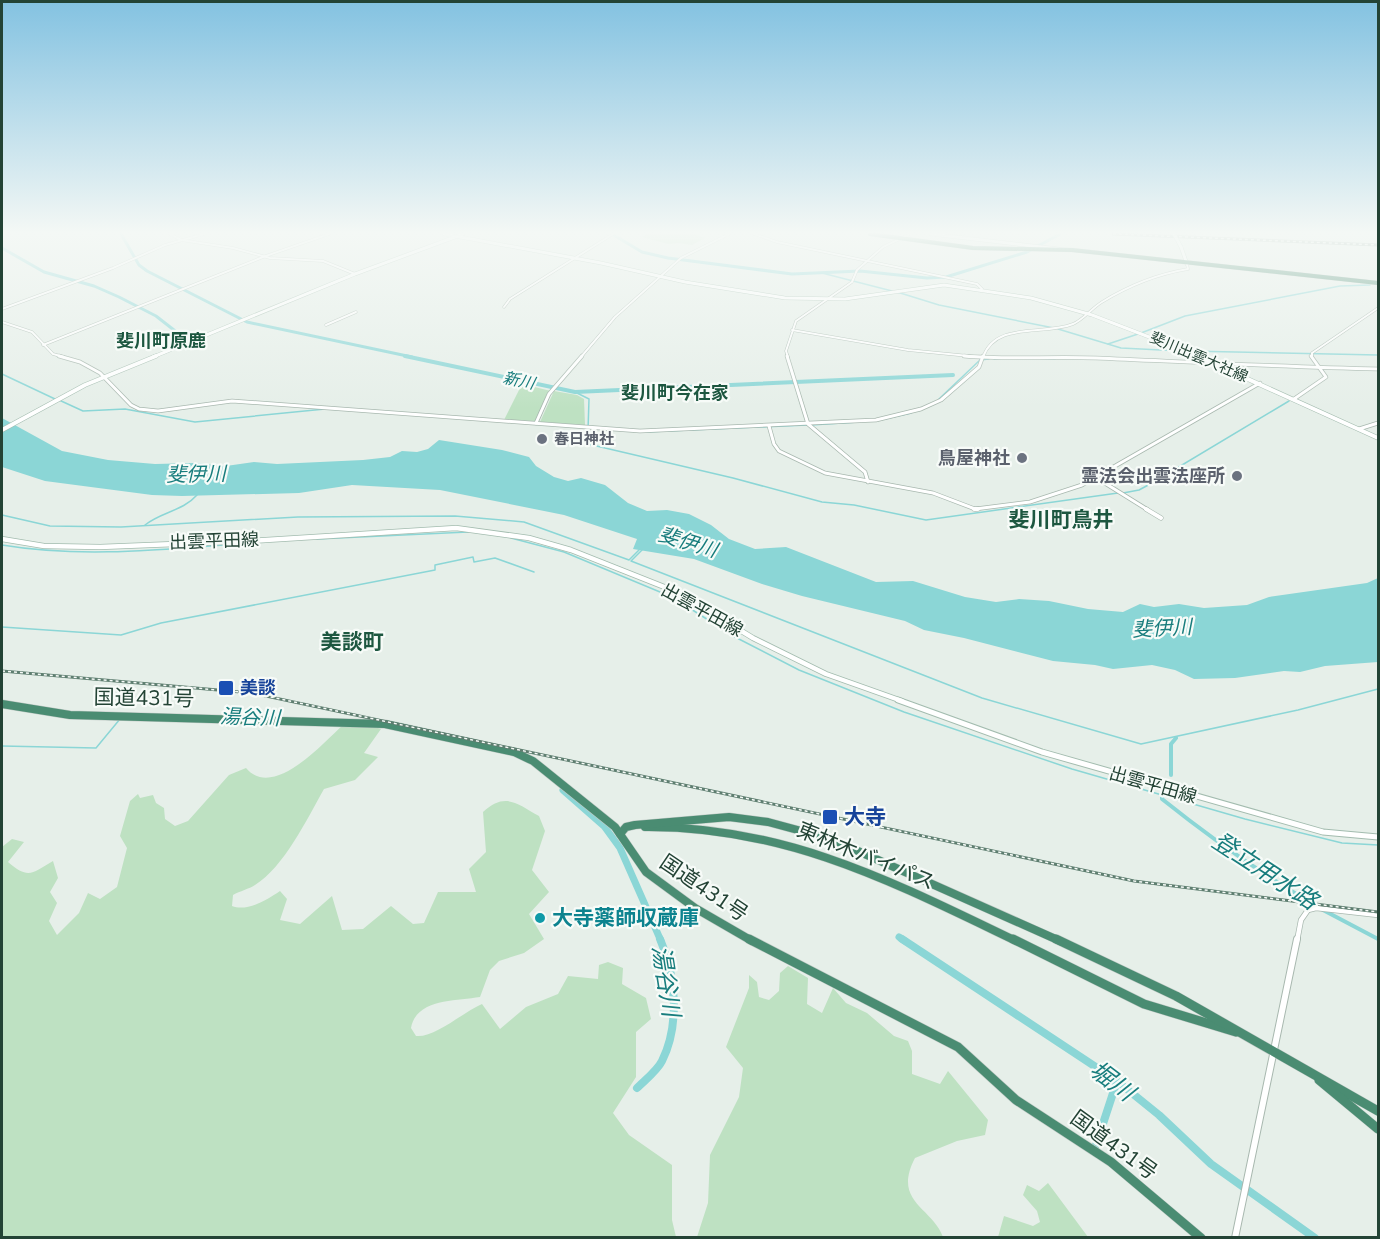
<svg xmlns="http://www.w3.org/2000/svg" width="1380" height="1239" font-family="'Nunito Sans','Noto Sans JP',sans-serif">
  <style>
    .green { fill: #bee1c2 }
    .water { fill: #8bd6d6 }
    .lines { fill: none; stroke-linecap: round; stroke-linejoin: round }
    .stream { stroke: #8bd6d6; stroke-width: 1.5 }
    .canal { stroke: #8bd6d6; stroke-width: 4 }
    .river-far3 { stroke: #8bd6d6; stroke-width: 3 }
    .river-far2 { stroke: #8bd6d6; stroke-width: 4 }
    .river-far1 { stroke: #8bd6d6; stroke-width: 7 }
    .river { stroke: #8bd6d6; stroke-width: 8 }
    .tertiary-far4-casing { stroke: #a8b8af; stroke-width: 3 }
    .tertiary-far3-casing { stroke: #a8b8af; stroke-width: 4.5 }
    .tertiary-far2-casing { stroke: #a8b8af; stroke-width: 5 }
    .tertiary-far1-casing { stroke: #a8b8af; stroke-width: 6 }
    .tertiary-casing { stroke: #a8b8af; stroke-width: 8 }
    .secondary-far3-casing { stroke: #a3bcaf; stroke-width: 4 }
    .secondary-far2-casing { stroke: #a3bcaf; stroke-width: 5 }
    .secondary-far1-casing { stroke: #a3bcaf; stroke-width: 6 }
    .secondary-casing { stroke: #a3bcaf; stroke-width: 7 }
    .trunk-far2-casing { stroke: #c1cac6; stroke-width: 4.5 }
    .trunk-far1-casing { stroke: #c1cac6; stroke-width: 9 }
    .trunk-casing { stroke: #c1cac6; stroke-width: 10 }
    .tertiary-far4 { stroke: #fff; stroke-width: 2 }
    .tertiary-far3 { stroke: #fff; stroke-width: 3 }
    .tertiary-far2 { stroke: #fff; stroke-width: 4 }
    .tertiary-far1 { stroke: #fff; stroke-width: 4.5 }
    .tertiary { stroke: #fff; stroke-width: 6 }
    .secondary-far3 { stroke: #fff; stroke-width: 3 }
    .secondary-far2 { stroke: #fff; stroke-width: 4 }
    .secondary-far1 { stroke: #fff; stroke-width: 4.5 }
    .secondary { stroke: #fff; stroke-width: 5 }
    .trunk-far2 { stroke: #4a8c72; stroke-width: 4 }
    .trunk-far1 { stroke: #4a8c72; stroke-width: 8 }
    .trunk { stroke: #4a8c72; stroke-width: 9 }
    .rail-casing { stroke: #5e7e70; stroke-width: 3 }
    .rail { stroke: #f7fbf8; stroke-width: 1.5; stroke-dasharray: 3; stroke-linecap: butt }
    .secondary-bridge-casing { stroke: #a3bcaf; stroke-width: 4; stroke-linecap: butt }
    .secondary-bridge { stroke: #fff; stroke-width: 3 }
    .worship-dot { fill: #6b7280; stroke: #f7fbf8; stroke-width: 2 }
    .transit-dot { fill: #1a4fb4; stroke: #f7fbf8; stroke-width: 2 }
    .culture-dot { fill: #0f9aa8; stroke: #f7fbf8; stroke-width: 2 }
    .labels { text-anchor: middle; stroke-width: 4.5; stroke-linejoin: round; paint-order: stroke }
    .far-street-label { font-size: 15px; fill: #234335; stroke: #f7fbf8 }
    .far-worship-label { font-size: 15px; font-weight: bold; fill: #5b616d; stroke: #f7fbf8; text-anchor: start }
    .far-water-label { font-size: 16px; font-style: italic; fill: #187d7d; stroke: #f7fbf8 }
    .far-quarter-label { font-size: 18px; font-weight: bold; fill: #1d5740; stroke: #f7fbf8 }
    .worship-label { font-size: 18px; font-weight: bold; fill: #5b616d; stroke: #f7fbf8; text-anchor: end }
    .street-label { font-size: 18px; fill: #234335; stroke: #f7fbf8 }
    .transit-label { font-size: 18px; font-weight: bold; fill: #164399; stroke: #f7fbf8; text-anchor: start }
    .water-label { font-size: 20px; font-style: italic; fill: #187d7d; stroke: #f7fbf8 }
    .quarter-label { font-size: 21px; font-weight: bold; fill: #1d5740; stroke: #f7fbf8 }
    .near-street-label { font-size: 21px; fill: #234335; stroke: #f7fbf8 }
    .near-transit-label { font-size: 21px; font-weight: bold; fill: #164399; stroke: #f7fbf8; text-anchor: start }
    .near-culture-label { font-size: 21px; font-weight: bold; fill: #0d838f; stroke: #f7fbf8; text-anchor: start }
    .near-water-label { font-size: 24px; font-style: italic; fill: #187d7d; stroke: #f7fbf8 }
  </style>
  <rect width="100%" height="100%" fill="#e6efe9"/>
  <g class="green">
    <path d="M647 234H695L705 238 692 245 678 243 668 244 642 237Z"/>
    <path d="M522 384 551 391 535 421 504 420Z"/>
    <path d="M554 391 577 395 584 399 585 425 540 422Z"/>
    <path d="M343 725H368L381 729 364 753 378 757 355 780 324 789C307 819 284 867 255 885 249 889 240 891 233 895L232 906C247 912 267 900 280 891L287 899 280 920 300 924 332 896 342 930 363 929 391 906 413 924 424 923 438 892H476L469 869 486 852 483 812C505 792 516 803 539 816L545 831 532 870 549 892 529 914 544 939 524 953 499 961 490 970 480 997C455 1001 416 999 411 1028L416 1036C435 1038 463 1012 482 1004L500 1029 526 1007 558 994 568 976 598 979 599 965 608 962 623 968 622 984 646 998 651 1019 636 1032V1077L613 1113 629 1135 672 1165V1220L676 1237 2 1238V847L12 839 24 842 8 862C29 880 32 873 53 861L58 878 50 892 57 903 49 921 57 935 79 913 88 893 100 899 117 887 127 848 120 836 130 801 138 794 140 798 153 795 156 803 164 808 165 819 175 826 188 821 229 775 246 768C273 800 322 744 343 725Z"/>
    <path d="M788 966 808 978 807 1004 822 1013 833 988 846 1003 867 1013 894 1036 908 1041 912 1051V1074L940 1084 948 1071 988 1120 985 1135 957 1141 915 1158C892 1202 932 1207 943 1237H697L708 1203 710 1155 739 1097 743 1068 726 1047 749 988V975L757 982 759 997 769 1000 779 991 780 973Z"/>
    <path d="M1048 1183 1088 1237H998L1004 1216 1033 1226 1040 1222 1037 1211 1023 1195 1027 1185 1039 1191Z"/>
  </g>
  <path class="water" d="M2 418 62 451 108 460 155 464 196 463 226 466 254 462 277 464 363 460 390 457 402 451 417 452 428 449 439 440 502 450 529 457 536 466 554 477 568 481 581 478 605 485 628 503 647 511 667 510 689 514 711 525 729 539 755 549 786 547 876 582 913 581 965 597 996 602 1019 599 1049 601 1088 609 1123 612 1140 604 1154 607 1179 604 1204 608 1247 605 1269 597 1367 583 1378 578V662L1325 666 1300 672 1284 671 1235 678 1194 679 1175 670 1152 665 1113 669 1095 665 1053 661 964 638 924 630 905 621 802 596 762 584 694 559 633 549 637 539 564 515 440 490 352 485 299 493 182 496 152 495 45 481 2 467Z"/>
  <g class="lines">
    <g class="stream">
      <path d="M822 273 892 291"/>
      <path d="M897 292 939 305 1054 328"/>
      <path d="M1058 329 1121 348 1181 351"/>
      <path d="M1141 333 1185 316 1340 286 1370 285"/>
      <path d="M1108 344 1138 334"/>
      <path d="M1187 351 1378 355"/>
      <path d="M994 359H1055"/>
      <path d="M2 374 55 399"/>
      <path d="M575 392 589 399 588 430 585 439 588 444 733 478 822 502 854 505 926 520 1118 493"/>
      <path d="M939 399 980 360 989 359"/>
      <path d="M59 400 83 411 125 409 195 422 325 409"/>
      <path d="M880 420 911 413"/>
      <path d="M811 425 858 422"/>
      <path d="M644 432 807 425"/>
      <path d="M1123 493 1139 490 1152 483 1289 401"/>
      <path d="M2 515 50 526 121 527 298 517 455 516 524 522 629 560 639 550"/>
      <path d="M145 525C161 512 183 511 197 495"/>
      <path d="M511 538 564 552 672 597 735 637 799 670 904 712 1072 769 1245 819 1342 843 1378 845"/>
      <path d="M317 539 468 532"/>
      <path d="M2 545C80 558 157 550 235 544"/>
      <path d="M642 550 631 561 982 698 1141 744 1298 710 1378 689"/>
      <path d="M2 627 121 635 161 623 435 570V565L473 557 474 562 495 558 534 572"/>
      <path d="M2 746 96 748 120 719"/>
    </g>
    <g class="canal">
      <path d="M1171 775V744L1176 738"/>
      <path d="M1162 793V799C1212 839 1263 875 1318 907"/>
      <path d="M1323 910 1378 939"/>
    </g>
    <g class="river-far3">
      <path d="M121 234 139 265 147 271 247 322 412 357"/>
      <path d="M612 234 642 252 668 258 792 274 860 271 927 278 946 277 1027 252 1060 234"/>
      <path d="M2 248 44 272 94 286 119 297 156 316 188 341"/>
    </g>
    <path class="river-far2" d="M405 356 575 392 953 375"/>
    <g class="river-far1">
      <path d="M563 790 604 826 620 848 661 941"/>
      <path d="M899 937 905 941"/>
    </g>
    <g class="river">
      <path d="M902 939 1117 1081 1159 1115 1211 1164 1315 1238"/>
      <path d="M637 1088C645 1080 657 1071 662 1061 680 1025 676 975 660 939"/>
      <path d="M1096 1145 1117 1081"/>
    </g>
    <g class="tertiary-far4-casing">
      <g id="tertiary-far4">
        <path d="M170 234 181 240 233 248 270 258 323 261 355 274"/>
        <path d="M754 234 777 242 977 284 982 289"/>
        <path d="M504 307 510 299 613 234"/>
        <path d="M2 309 113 268 165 245 204 234"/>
        <path d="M2 322 32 332 53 354 64 357"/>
        <path d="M326 325 356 312"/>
        <path d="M792 330 908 350 979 357"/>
        <path d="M43 345 263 257 329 234"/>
        <path d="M581 357 615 317 681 258 729 234"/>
        <path d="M788 357 786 351 796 321 852 282 857 270 883 247 910 234"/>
        <path d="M983 357C996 321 1043 336 1073 324 1083 320 1092 308 1102 302 1128 286 1158 274 1188 269L1187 264"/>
        <path d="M1312 357V353L1378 308"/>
      </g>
    </g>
    <g class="tertiary-far3-casing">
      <g id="tertiary-far3">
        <path d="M59 356 80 362 100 373 131 405 139 409 158 411 232 401 640 431 876 420 921 409 941 400 979 367 983 356"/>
        <path d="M787 356 808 424 865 472 868 482"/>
        <path d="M964 356C1008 360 1052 356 1096 358 1190 362 1284 367 1378 369"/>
        <path d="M1294 399 1326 377 1311 356"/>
        <path d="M536 423 549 394 582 356"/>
        <path d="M769 426 774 444 779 451 825 473 933 493 975 509 1030 502 1082 485 1260 383"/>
        <path d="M1359 429 1378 423"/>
        <path d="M1095 477 1148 510"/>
      </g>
    </g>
    <g class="tertiary-far2-casing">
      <g id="tertiary-far2">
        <path d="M974 509H978"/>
        <path d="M1146 509 1161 518"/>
      </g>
    </g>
    <g class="tertiary-far1-casing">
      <path id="tertiary-far1" d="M1297 941 1301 920 1308 910 1316 908 1378 915"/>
    </g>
    <g class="tertiary-casing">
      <path id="tertiary" d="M1235 1238 1297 939"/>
    </g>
    <g class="secondary-far3-casing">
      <g id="secondary-far3">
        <path d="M444 234 601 263 685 282 785 298 845 299 944 285 1031 298 1092 315 1201 357"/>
        <path d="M931 234 1059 249"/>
        <path d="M1181 247 1187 264"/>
        <path d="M153 357 355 274 463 234"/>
      </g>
    </g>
    <g class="secondary-far2-casing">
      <g id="secondary-far2">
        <path d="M1197 356 1378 438"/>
        <path d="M2 430 85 385 156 356"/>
      </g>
    </g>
    <g class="secondary-far1-casing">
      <path id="secondary-far1" d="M2 539 44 546 100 547 250 541 456 528 529 538 571 550 677 592 753 638 826 674 902 701"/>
    </g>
    <g class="secondary-casing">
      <path id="secondary" d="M898 700 1042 752 1323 832 1378 837"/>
    </g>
    <g class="trunk-far2-casing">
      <path id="trunk-far2" d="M870 234 973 248 1072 250 1378 283"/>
    </g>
    <g class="trunk-far1-casing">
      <g id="trunk-far1">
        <path d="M2 704 70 715 385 724 514 752 533 761 615 827 646 872 695 908 752 941"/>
        <path d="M645 827C786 826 893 882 1016 941"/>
        <path d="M620 834 626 827 635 825 729 817 768 822 831 839 1060 941"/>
      </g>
    </g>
    <g class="trunk-casing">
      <g id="trunk">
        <path d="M749 939 958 1047 1016 1100 1111 1162 1201 1238"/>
        <path d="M1013 939 1144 1004 1236 1032"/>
        <path d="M1056 939 1176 996 1378 1111"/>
        <path d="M1319 1080 1378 1129"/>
      </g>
    </g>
    <use href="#tertiary-far4" class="tertiary-far4"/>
    <use href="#tertiary-far3" class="tertiary-far3"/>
    <use href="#tertiary-far2" class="tertiary-far2"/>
    <use href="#tertiary-far1" class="tertiary-far1"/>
    <use href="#tertiary" class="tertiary"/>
    <use href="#secondary-far3" class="secondary-far3"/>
    <use href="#secondary-far2" class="secondary-far2"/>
    <use href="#secondary-far1" class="secondary-far1"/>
    <use href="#secondary" class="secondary"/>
    <use href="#trunk-far2" class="trunk-far2"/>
    <use href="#trunk-far1" class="trunk-far1"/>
    <use href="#trunk" class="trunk"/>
    <g class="rail-casing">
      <g id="rail">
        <path d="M1113 234 1378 245"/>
        <path d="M2 671 252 693 1134 881 1378 912"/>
      </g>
    </g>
    <use href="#rail" class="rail"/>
    <g class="secondary-bridge-casing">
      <path id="secondary-bridge" d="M1174 234 1181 247"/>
    </g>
    <use href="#secondary-bridge" class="secondary-bridge"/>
  </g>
  <linearGradient id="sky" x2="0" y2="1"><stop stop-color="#83c2e1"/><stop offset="0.57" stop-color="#f4f8f5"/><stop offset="1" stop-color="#f4f8f5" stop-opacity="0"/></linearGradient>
  <rect width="1380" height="408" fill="url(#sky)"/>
  <g class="worship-dot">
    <circle cx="542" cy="439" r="6"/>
    <circle cx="1022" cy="458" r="6"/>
    <circle cx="1237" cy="476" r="6"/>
  </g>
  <g class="transit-dot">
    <rect x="218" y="680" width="16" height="16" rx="3"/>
    <rect x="822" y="809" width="16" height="16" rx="3"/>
  </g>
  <circle class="culture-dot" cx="540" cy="918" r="6"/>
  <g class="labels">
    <g class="far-street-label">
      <text transform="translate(1199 357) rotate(23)" y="5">斐川出雲大社線</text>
    </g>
    <g class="far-worship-label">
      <text x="554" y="444">春日神社</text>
    </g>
    <g class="far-water-label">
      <text transform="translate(519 380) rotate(12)" y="6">新川</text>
    </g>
    <g class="far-quarter-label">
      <text x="161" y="347">斐川町原鹿</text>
      <text x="675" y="399">斐川町今在家</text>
    </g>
    <g class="worship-label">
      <text x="1010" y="464">鳥屋神社</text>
      <text x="1225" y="482">霊法会出雲法座所</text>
    </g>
    <g class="street-label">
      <text transform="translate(214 541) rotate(-2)" y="6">出雲平田線</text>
      <text transform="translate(702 610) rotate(29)" y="6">出雲平田線</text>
      <text transform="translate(1153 785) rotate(16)" y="6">出雲平田線</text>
    </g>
    <g class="transit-label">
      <text x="240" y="694">美談</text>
    </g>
    <g class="water-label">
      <text transform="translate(196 474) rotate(-1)" y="7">斐伊川</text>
      <text transform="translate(688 542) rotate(17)" y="7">斐伊川</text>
      <text transform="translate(1162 628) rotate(-3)" y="7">斐伊川</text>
      <text transform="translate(250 717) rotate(2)" y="7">湯谷川</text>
    </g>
    <g class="quarter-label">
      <text x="1061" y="527">斐川町鳥井</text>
      <text x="352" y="649">美談町</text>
    </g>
    <g class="near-street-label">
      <text transform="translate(144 698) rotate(1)" y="7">国道431号</text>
      <text transform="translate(866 856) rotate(22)" y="7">東林木バイパス</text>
      <text transform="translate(704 888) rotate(34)" y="7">国道431号</text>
      <text transform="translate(1114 1145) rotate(36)" y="7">国道431号</text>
    </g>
    <g class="near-transit-label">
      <text x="844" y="824">大寺</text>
    </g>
    <g class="near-culture-label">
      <text x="552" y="925">大寺薬師収蔵庫</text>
    </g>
    <g class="near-water-label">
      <text transform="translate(1265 871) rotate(33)" y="8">登立用水路</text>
      <text transform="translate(666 981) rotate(81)" y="8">湯谷川</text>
      <text transform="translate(1112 1081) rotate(37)" y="8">堀川</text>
    </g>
  </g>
  <rect width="1380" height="1239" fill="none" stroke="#234335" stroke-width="6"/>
</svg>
